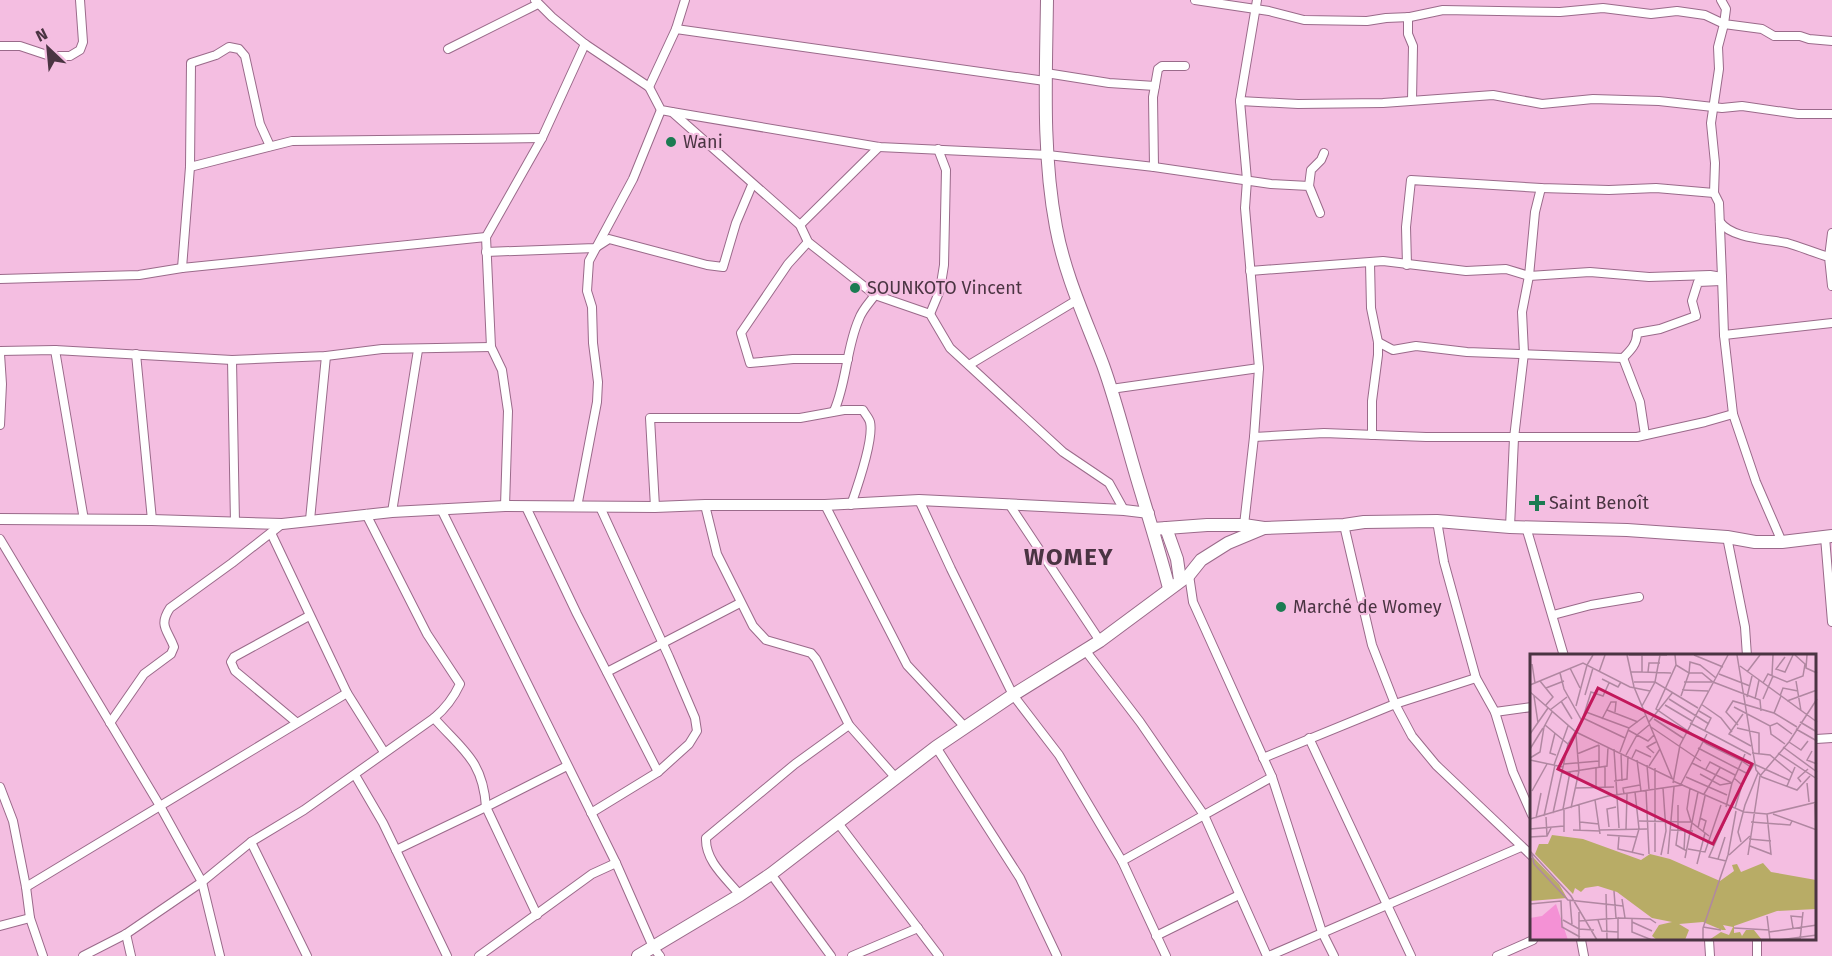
<svg xmlns="http://www.w3.org/2000/svg" width="1832" height="956" font-family="'Fira Sans',sans-serif">
  <style>
    .lines { fill: none; stroke-linecap: round; stroke-linejoin: round }
    .minor-casing { stroke: #9a6a8a; stroke-width: 10 }
    .tertiary-casing { stroke: #9a6a8a; stroke-width: 12 }
    .secondary-casing { stroke: #9a6a8a; stroke-width: 14 }
    .minor { stroke: #fff; stroke-width: 8 }
    .tertiary { stroke: #fff; stroke-width: 10 }
    .secondary { stroke: #fff; stroke-width: 12 }
    .poi-dot { fill: #1b7b52; stroke: #f4bee1; stroke-width: 2 }
    .labels { text-anchor: middle; stroke-width: 4.5; stroke-linejoin: round; paint-order: stroke }
    .poi-label { font-size: 18px; fill: #4a3442; stroke: #f4bee1; text-anchor: start }
    .district-label { font-size: 24px; font-weight: bold; letter-spacing: 1.5px; fill: #4a3442; stroke: #f4bee1 }
    .inset-road { fill: none; stroke: #b087a1; stroke-width: 1.5 }
    .view { fill: #c2185b; fill-opacity: 0.15; stroke: #c2185b; stroke-width: 3 }
    .inset-edge { fill: none; stroke: #4a3442; stroke-width: 3 }
  </style>
  <rect width="100%" height="100%" fill="#f4bee1"/>
  <g class="lines">
    <g class="minor-casing">
      <g id="minor">
        <path d="M535 0 552 17 585 44 649 87 661 110 672 112 800 225 808 242 875 295 930 314 950 348 1063 452 1109 483 1124 510"/>
        <path d="M1195 0 1269 11 1304 20 1367 21 1386 18 1410 17 1443 10 1560 12 1603 8 1651 14 1677 11 1705 15 1724 24 1718 47 1719 69 1711 123 1715 163 1714 193 1719 203 1722 277 1710 275 1649 277 1590 272 1529 276 1506 269 1466 271 1383 261 1250 271"/>
        <path d="M1721 0 1726 9 1724 24 1762 29 1774 36H1800L1809 39 1832 41"/>
        <path d="M1408 17V34L1413 46 1412 100"/>
        <path d="M676 29 1045 81"/>
        <path d="M0 46H20L50 56H70L80 50 83 42 80 0"/>
        <path d="M448 49 538 4"/>
        <path d="M1046 73 1109 83 1155 86 1153 97 1154 167"/>
        <path d="M1155 86 1158 69 1162 66H1185"/>
        <path d="M649 87 676 29 685 0"/>
        <path d="M1240 101 1298 104 1383 103 1493 95 1542 104 1593 99 1659 101 1722 108 1742 106 1798 114H1832"/>
        <path d="M672 112 879 147 1048 155 1154 167 1271 184 1309 186 1320 213"/>
        <path d="M190 167 292 141 542 138"/>
        <path d="M1309 186 1311 170 1321 160 1324 153"/>
        <path d="M1720 222C1732 239 1768 239 1787 243 1801 247 1815 253 1829 257L1832 286"/>
        <path d="M800 225 879 147"/>
        <path d="M808 242 788 264 741 333 750 363 793 359H848"/>
        <path d="M486 252 595 248 609 239 707 265 723 267 736 223 752 185"/>
        <path d="M1829 257 1832 233"/>
        <path d="M1370 263 1371 308 1378 342V355L1372 401V435"/>
        <path d="M1407 265 1406 227 1411 180 1541 188 1609 190 1656 188 1714 193"/>
        <path d="M182 268 190 167 191 63 216 55 229 47 239 49 245 56 260 124 270 146"/>
        <path d="M1722 277 1724 335 1733 414 1756 482 1782 542"/>
        <path d="M0 279 139 275 182 268 486 237"/>
        <path d="M930 314 940 290 944 265 946 170 938 149"/>
        <path d="M1724 335 1832 323"/>
        <path d="M1378 342 1393 350 1416 346 1467 352 1623 358C1631 350 1637 344 1637 333L1660 329 1696 316 1692 301 1698 282 1721 281"/>
        <path d="M55 350 84 520"/>
        <path d="M0 351 55 350 232 360 326 356 382 349 491 347"/>
        <path d="M0 354 2 384 0 425"/>
        <path d="M136 354 152 520"/>
        <path d="M1623 358 1640 402 1645 435"/>
        <path d="M232 360 235 523"/>
        <path d="M969 365 1077 300"/>
        <path d="M1111 389 1259 368"/>
        <path d="M834 411C847 382 846 348 859 319 862 310 870 302 875 295"/>
        <path d="M1254 437 1324 433 1426 437H1637L1705 422 1733 414"/>
        <path d="M919 500 951 569 1013 695 1059 755 1122 861 1166 956"/>
        <path d="M1009 504 1100 641"/>
        <path d="M705 505 717 554 753 626 766 640 811 653 816 659 849 725 895 777"/>
        <path d="M825 505 907 665 964 726"/>
        <path d="M505 506 508 411 502 370 491 347 486 237 542 138 585 44"/>
        <path d="M526 507 577 614 658 772"/>
        <path d="M577 507 597 402 598 382 593 343 592 307 587 291 589 261 633 179 661 110"/>
        <path d="M655 507 650 418H800L844 410H863C865 414 869 418 870 422 874 439 857 488 851 505"/>
        <path d="M441 509 616 863 653 947 660 956"/>
        <path d="M392 512 418 350"/>
        <path d="M310 520 326 356"/>
        <path d="M1437 521 1444 562 1476 678 1495 712 1513 772 1532 815"/>
        <path d="M1244 525 1254 437 1259 368 1245 208 1247 180 1240 101 1257 0"/>
        <path d="M1344 525 1372 645 1395 704 1412 736 1436 765 1532 856"/>
        <path d="M1510 527 1514 438 1524 353 1522 312 1529 276 1535 212 1541 188"/>
        <path d="M1526 527 1564 656"/>
        <path d="M271 533 347 693 384 752"/>
        <path d="M1727 537 1745 627 1747 656"/>
        <path d="M1825 537 1832 622"/>
        <path d="M0 539 160 806 202 882 220 956"/>
        <path d="M1189 575 1193 602 1272 777 1322 932 1334 956"/>
        <path d="M1553 615 1591 605 1639 597"/>
        <path d="M1085 650 1140 722 1204 815 1267 956"/>
        <path d="M607 672 740 603"/>
        <path d="M1495 712 1532 707"/>
        <path d="M434 718C462 750 483 760 486 807L537 915"/>
        <path d="M296 722 235 671 231 662 234 657 309 616"/>
        <path d="M110 723 144 674 171 654 174 647C168 630 158 626 170 608L232 563 282 524"/>
        <path d="M1309 738 1411 956"/>
        <path d="M1816 739 1832 738"/>
        <path d="M936 747 1020 878 1057 956"/>
        <path d="M1263 758 1395 704 1476 678"/>
        <path d="M355 775 383 823 447 956"/>
        <path d="M0 787 13 821 26 887 30 918 43 956"/>
        <path d="M591 813 658 772 689 744 697 731 695 718 669 657 600 507"/>
        <path d="M838 823 939 956"/>
        <path d="M251 842 307 956"/>
        <path d="M396 850 486 807 567 766"/>
        <path d="M1122 861 1272 777"/>
        <path d="M771 874 831 956"/>
        <path d="M26 887 347 693"/>
        <path d="M740 895C726 878 705 861 706 838L795 764 849 725"/>
        <path d="M0 926 30 918"/>
        <path d="M126 934 131 956"/>
        <path d="M1156 936 1239 895"/>
        <path d="M1581 940 1584 956"/>
        <path d="M1709 940 1710 956"/>
        <path d="M1757 940V956"/>
        <path d="M83 956 126 934 202 882 251 842 304 810 434 718C446 708 453 699 460 684L427 634 366 514"/>
        <path d="M479 956 592 874 616 863"/>
        <path d="M852 956 918 928"/>
        <path d="M1269 956 1521 847"/>
        <path d="M1497 956 1533 940"/>
      </g>
    </g>
    <g class="tertiary-casing">
      <path id="tertiary" d="M0 519 152 520 282 524 392 512 505 506 655 507 705 505H825L919 500 1124 510 1149 513"/>
    </g>
    <g class="secondary-casing">
      <g id="secondary">
        <path d="M1047 0C1046 76 1042 153 1056 227 1065 276 1086 320 1103 365 1116 401 1125 438 1136 475 1147 512 1159 550 1169 588"/>
        <path d="M1166 528 1177 559 1180 580"/>
        <path d="M1153 529 1207 525H1244L1264 528 1344 525 1364 522 1437 521 1510 527 1627 530 1727 537 1755 542H1782L1832 536"/>
        <path d="M638 956 740 895 771 874 936 747 1013 695 1100 641 1189 575 1201 560 1228 543 1264 528"/>
      </g>
    </g>
    <use href="#minor" class="minor"/>
    <use href="#tertiary" class="tertiary"/>
    <use href="#secondary" class="secondary"/>
  </g>
  <g class="poi-dot">
    <circle cx="671" cy="142" r="6"/>
    <circle cx="855" cy="288" r="6"/>
    <path d="M1534 494h6v6h6v6h-6v6h-6v-6h-6v-6h6z"/>
    <circle cx="1281" cy="607" r="6"/>
  </g>
  <g class="labels">
    <g class="poi-label">
      <text x="683" y="148">Wani</text>
      <text x="867" y="294">SOUNKOTO Vincent</text>
      <text x="1549" y="509">Saint Benoît</text>
      <text x="1293" y="613">Marché de Womey</text>
    </g>
    <g class="district-label">
      <text x="1069" y="565">WOMEY</text>
    </g>
  </g>
  <g transform="translate(1530 654)">
    <rect width="286" height="286" fill="#f4bee1"/>
    <path d="M22 181 53 185 111 206 120 200 140 205 190 227 204 217 202 211 207 210 211 218 233 209 241 218 286 226V255L247 257 204 272V279L210 278 212 282 216 276H224L232 286H179L191 278 199 281 203 273 193 271 196 276H192L173 268 149 270 159 276 155 286H127L122 282 129 271 142 268 122 264 87 238 68 232 55 234 51 238 45 234 43 240 5 200 9 190H18ZM3 203 29 230 37 244 0 247V205Z" fill="#b8ac66"/>
    <path d="M26 250 38 286H0V264L12 262Z" fill="#f491d5"/>
    <path class="inset-road" d="M97 1 104 33 142 124M99 1H137M145 1 146 11 126 55 177 90 212 107 202 129 162 109M164 1 193 13M207 1 226 116 232 123 267 136 280 122M277 1 276 14 287 19M255 3 246 15 255 18 263 1M2 10 5 29M146 11 159 19 160 8 170 11 186 24M210 12 287 68M40 14 50 34M69 18 75 1M101 18H112V1M112 18 141 19M118 18 119 9H130M217 18 230 1M30 19 34 35 52 67M189 20 220 32M242 21 243 1M72 25 88 33 91 28M10 27 23 43 15 52M266 27 271 57M104 28H125L168 54M154 28H182M233 29 238 20 257 28 273 22 275 10 265 1M0 31 53 9 100 33 120 37M16 34 34 27M152 36 178 37M0 38 46 78 143 125M55 41 63 14M4 42 8 69M151 42 159 19H172L183 28 230 46 231 57M250 42 253 34 268 37M217 43 222 22M139 45 179 70M225 45 229 26M233 45 243 22M31 47 42 65M257 47 287 36M171 50 191 64 202 78M135 51 162 67M46 52 57 11 63 1M112 52 125 28 130 1M204 53 240 72 247 69 262 80M20 56 37 43M77 56 108 68M169 57 181 64 175 76M56 58 99 74M244 59 267 73M213 60 199 80 221 92M53 64 95 84M72 65 81 48H86L85 58M124 65 153 84M119 68 143 38M270 68 287 78M160 69 221 101M15 71 38 90M208 71 196 58 203 47 244 59 251 42M240 72 241 80 255 90M121 73 171 107M207 74 229 79V100M266 75 287 87M98 76 118 87 124 81M25 79 20 99 26 101M0 80 18 54M259 88 271 96 278 87M69 91V114M253 93 287 118M168 94 218 120 224 110M0 95 13 74M84 95 89 174M282 97 277 106 287 110M90 98 99 74 115 62M91 99 92 127M124 99 117 93 126 88M222 99 240 101 262 119M248 99 287 125M47 100 69 91M215 100 212 107 222 114M96 101 107 81 119 71M0 104 10 98 14 73 22 58M102 104 106 96 121 103M0 106 33 113M107 106 111 137M34 110 69 107M224 110 259 126M24 111 38 72M117 111 119 135M119 112 130 95M75 113V134M66 114V135M125 114V198M176 115 180 108 205 121M32 119 77 112 78 93M170 120 190 131 201 129M156 123 197 141M204 124 212 131 205 154M84 127 97 125 98 102M143 127 214 158 237 160 287 148M271 128 268 124 278 115M143 129 150 91 198 1M277 129 279 148M151 130 177 80M257 132 265 113M45 134 84 133M160 134 157 155 161 168 179 182M116 136 119 200M2 137 17 110M94 140 93 134 110 131M174 140 190 114M65 146 70 180M285 148 286 175M49 151 50 176M196 153 202 129M41 154 49 117 46 81M33 155 40 118M34 156V178M23 159 38 90 52 67 61 38 73 42 79 29M243 160 287 176M14 162 25 111M16 163 17 182M6 164 11 139M170 164 176 167 173 178M0 165 78 142 153 131M109 167 161 168M50 168 69 170M221 168 260 171 262 167M79 173 77 155 86 153M168 174 175 142M0 175 34 172M96 175 97 140M43 176 70 177M70 176 117 175M141 176 163 177M148 176 146 191 157 197M148 176V151M77 181 107 183M89 182 88 195 114 201M0 183 17 182 21 174M219 185 241 187M211 188 208 178 215 151 228 119M220 192 241 200 237 160M158 195 175 198 191 151M154 196 155 177M0 197 41 242 67 286M102 199 109 175 105 138M2 200 4 210 38 246 93 252M138 200 144 133M131 201 136 177 133 134M199 201 220 182M218 201 230 122 259 88 287 45M155 204 168 138M188 205 195 183M196 207 179 203 200 155M167 210 175 179M84 237 86 264M76 240 77 286M92 245 95 264M40 247 42 270M0 250 31 247 32 273 50 283M49 258V286M237 262 240 286M88 264 120 265 126 269M102 264V278L122 286M33 266 49 275 64 276M68 266 72 277 88 278M49 267 88 264V286M102 268 122 277M173 273 191 276M204 274 239 276M263 274 261 262 272 263M239 278 287 271M173 286V274L198 201 206 157M249 286 287 281M270 286 273 258"/>
    <path class="view" d="M68 34 222 110 183 190 28 115Z"/>
    <rect width="286" height="286" class="inset-edge"/>
  </g>
  <g transform="translate(48 48) rotate(334)" stroke="#f4bee1" stroke-width="4.5" paint-order="stroke">
  <path d="M0-4.5L10 22L0 15L-10 22Z" fill="#4a3442"/>
  <text y="-9" font-size="16" font-weight="bold" text-anchor="middle" fill="#4a3442">N</text>
  </g>
</svg>
